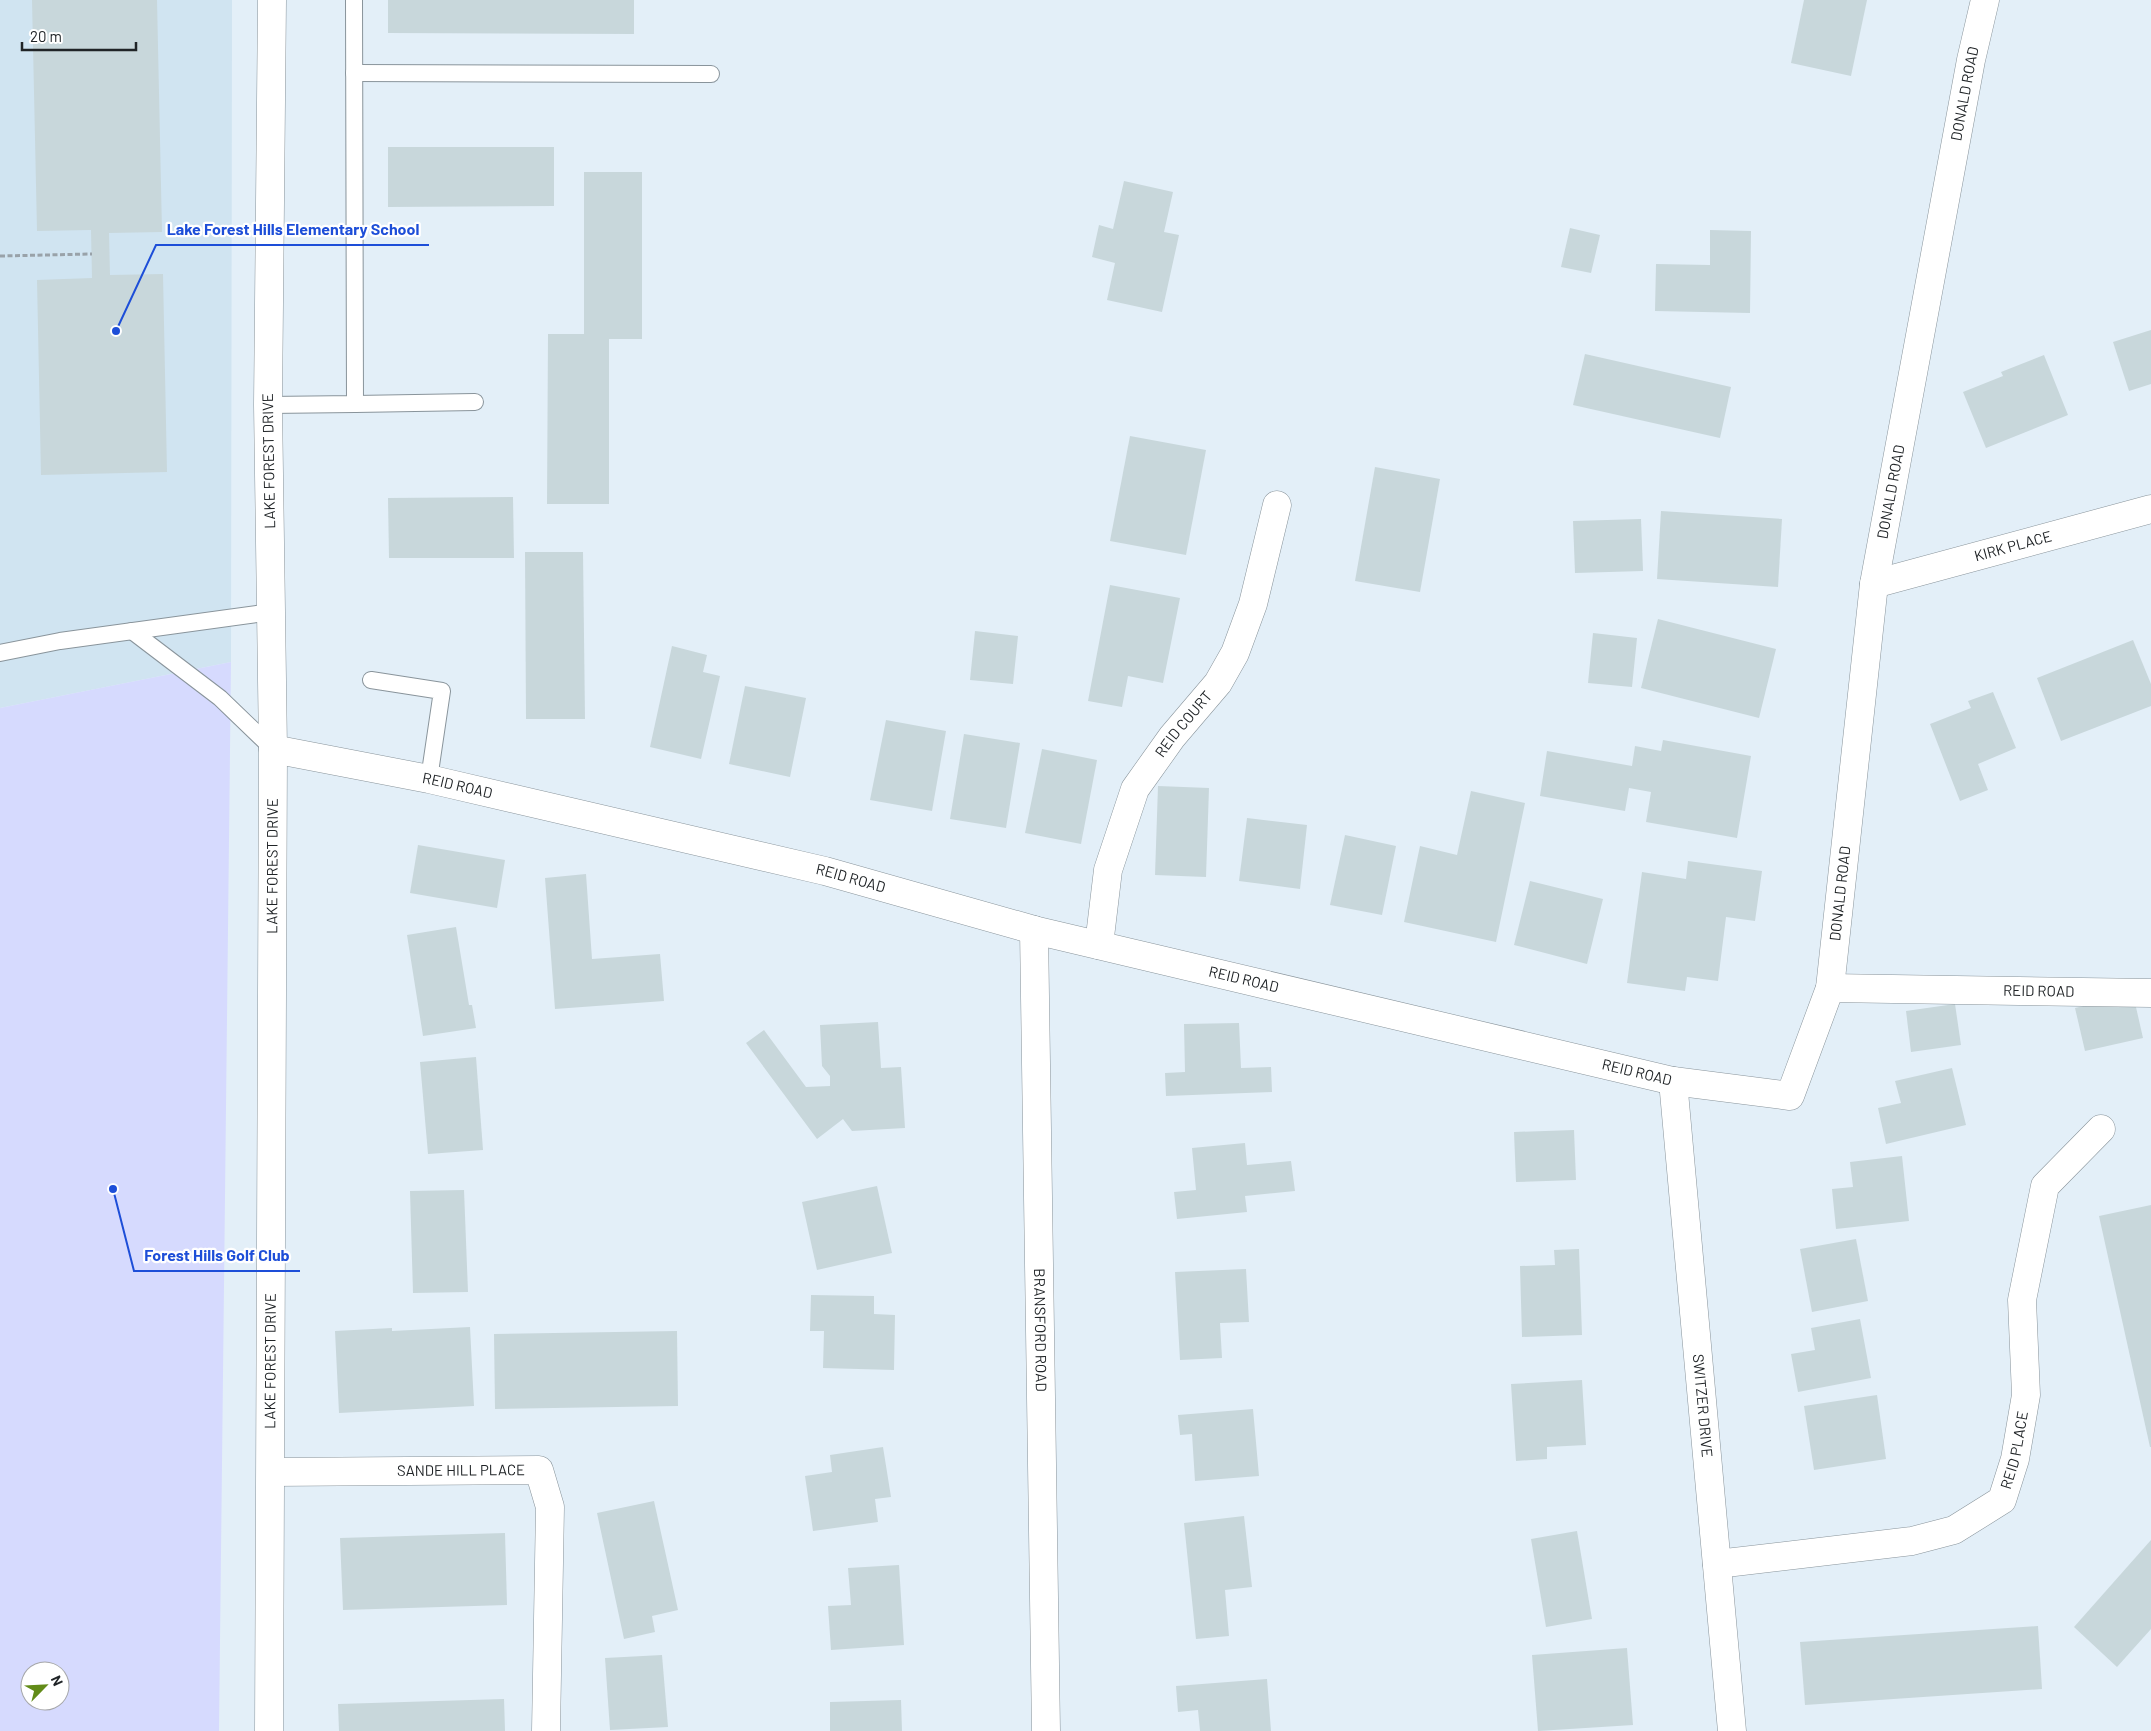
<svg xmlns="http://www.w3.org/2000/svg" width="2151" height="1731" font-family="Barlow,sans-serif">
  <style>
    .built { fill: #d0e4f1 }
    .green { fill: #d6dafe; fill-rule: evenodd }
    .building { fill: #c8d7db }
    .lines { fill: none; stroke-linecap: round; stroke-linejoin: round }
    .lane-casing { stroke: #89949b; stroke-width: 18 }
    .street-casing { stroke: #89949b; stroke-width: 29 }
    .secondary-casing { stroke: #89949b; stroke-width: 29 }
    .path { stroke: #99a2a9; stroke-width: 3; stroke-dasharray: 5 2.5; stroke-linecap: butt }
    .lane { stroke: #fff; stroke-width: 16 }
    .street { stroke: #fff; stroke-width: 28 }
    .secondary { stroke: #fff; stroke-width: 28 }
    .labels { text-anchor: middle; stroke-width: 4.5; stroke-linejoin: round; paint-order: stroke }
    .street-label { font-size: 15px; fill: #202427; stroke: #fff }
    .leader { fill: none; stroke: #1d4ed8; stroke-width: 2 }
    .callout-dot { fill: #1d4ed8; stroke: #fff; stroke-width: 2 }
    .callout-label { font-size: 16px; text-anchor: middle; font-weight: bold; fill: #1d4ed8; stroke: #fff; stroke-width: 4.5; stroke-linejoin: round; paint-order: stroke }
  </style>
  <rect width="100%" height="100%" fill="#e3eff8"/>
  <path class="built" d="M0 0H232L231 662 0 708Z"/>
  <path class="green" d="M231 662 219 1731H0V708ZM30 1671H60V1701H30Z"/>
  <g class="building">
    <path d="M32 0H157L162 232 109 233 110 275 163 274 167 472 41 475 37 280 92 278 91 230 37 231Z"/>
    <path d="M388 0H634V34L388 33Z"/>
    <path d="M1804 0H1867L1851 76 1791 63Z"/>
    <path d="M388 147H554V206L388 207Z"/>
    <path d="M584 172H642V339H609V504H547L548 334H584Z"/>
    <path d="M1124 181 1173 192 1164 232 1179 235 1162 312 1107 300 1115 263 1092 257 1099 225 1113 229Z"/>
    <path d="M1570 228 1600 235 1591 273 1561 267Z"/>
    <path d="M1710 230 1751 231 1750 313 1655 311 1656 264 1710 265Z"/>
    <path d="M2151 330V384L2129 391 2113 342Z"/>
    <path d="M1585 354 1731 387 1720 438 1573 405Z"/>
    <path d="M2044 355 2068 415 1986 448 1963 392 2003 376 2001 372Z"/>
    <path d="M1130 436 1206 450 1186 555 1110 541Z"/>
    <path d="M1375 467 1440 479 1420 592 1355 581Z"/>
    <path d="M513 497 514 558H389L388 498Z"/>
    <path d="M1661 511 1782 519 1778 587 1657 579Z"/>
    <path d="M1641 519 1643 571 1575 573 1573 521Z"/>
    <path d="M525 552H583L585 719H526Z"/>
    <path d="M1110 585 1180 598 1163 683 1128 676 1122 707 1088 701Z"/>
    <path d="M1658 619 1776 649 1759 718 1641 688Z"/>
    <path d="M975 631 1018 636 1013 684 970 680Z"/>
    <path d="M1593 633 1637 638 1632 687 1588 683Z"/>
    <path d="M2133 640 2151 684V706L2061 741 2037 678Z"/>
    <path d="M672 646 707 655 703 672 720 676 701 759 650 747Z"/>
    <path d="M745 686 806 698 790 777 729 764Z"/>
    <path d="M1993 692 2016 748 1978 764 1988 790 1960 801 1930 724 1971 708 1968 701Z"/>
    <path d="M886 720 946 731 932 811 870 800Z"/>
    <path d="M964 734 1020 743 1006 828 950 819Z"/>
    <path d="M1663 740 1751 756 1737 838 1646 822 1651 792 1629 788 1625 811 1540 796 1547 751 1632 766 1635 746 1661 751Z"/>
    <path d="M1042 749 1097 760 1081 844 1025 833Z"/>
    <path d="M1158 786 1209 788 1206 877 1155 875Z"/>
    <path d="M1471 791 1525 803 1496 942 1404 922 1420 846 1457 855Z"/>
    <path d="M1247 818 1307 825 1300 889 1239 881Z"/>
    <path d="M1345 835 1396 846 1382 915 1330 905Z"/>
    <path d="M418 845 505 860 497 908 410 893Z"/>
    <path d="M1688 861 1762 871 1755 921 1726 917 1718 981 1687 977 1685 991 1627 983 1642 872 1686 879Z"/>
    <path d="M586 874 592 959 660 954 664 1001 555 1009 545 878Z"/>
    <path d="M1530 881 1603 899 1587 964 1514 945Z"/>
    <path d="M456 927 469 1005H472L476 1028 423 1036 407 935Z"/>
    <path d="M2133 994 2143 1038 2085 1051 2075 1008Z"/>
    <path d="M1955 1004 1961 1045 1911 1052 1906 1011Z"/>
    <path d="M878 1022 881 1068 901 1067 905 1128 852 1131 843 1119 817 1139 746 1043 764 1030 806 1087 830 1086V1076L822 1066 820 1025Z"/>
    <path d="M1239 1023 1241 1068 1271 1067 1272 1092 1166 1096 1165 1073 1185 1072 1184 1024Z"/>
    <path d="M476 1057 483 1150 428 1154 420 1062Z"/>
    <path d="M1952 1068 1966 1125 1886 1144 1878 1108 1901 1103 1895 1081Z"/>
    <path d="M1574 1130 1576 1180 1516 1182 1514 1132Z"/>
    <path d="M1245 1143 1247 1165 1291 1161 1295 1191 1245 1196 1247 1212 1177 1219 1174 1192 1196 1190 1192 1148Z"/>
    <path d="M1902 1156 1909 1221 1836 1229 1832 1189 1853 1187 1850 1162Z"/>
    <path d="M877 1186 892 1253 817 1270 802 1202Z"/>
    <path d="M464 1190 468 1292 413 1293 410 1191Z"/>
    <path d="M2151 1205V1447H2150L2099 1216Z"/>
    <path d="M1856 1239 1868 1301 1812 1312 1800 1249Z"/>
    <path d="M1579 1249 1582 1335 1522 1337 1520 1266 1555 1265 1554 1250Z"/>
    <path d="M1246 1269 1249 1322 1220 1323 1222 1358 1180 1360 1175 1272Z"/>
    <path d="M811 1295 874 1296V1314L895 1315 894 1370 823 1368 824 1331H810Z"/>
    <path d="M1860 1319 1871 1378 1798 1392 1791 1354 1815 1350 1811 1328Z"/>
    <path d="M470 1327 474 1406 339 1413 335 1331 392 1328V1331Z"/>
    <path d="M677 1331 678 1406 495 1409 494 1334Z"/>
    <path d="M1582 1380 1586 1445 1547 1447V1459L1516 1461 1511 1384Z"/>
    <path d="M1877 1395 1886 1459 1814 1470 1804 1406Z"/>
    <path d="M1253 1409 1259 1476 1195 1481 1192 1434 1180 1435 1178 1415Z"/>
    <path d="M883 1447 891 1497 875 1499 878 1522 813 1531 805 1476 832 1472 830 1455Z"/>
    <path d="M654 1501 678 1610 652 1616 655 1632 624 1639 597 1513Z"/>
    <path d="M1244 1516 1252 1587 1225 1590 1229 1636 1196 1639 1184 1523Z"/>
    <path d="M1577 1531 1592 1619 1546 1627 1531 1539Z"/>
    <path d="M505 1533 507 1605 343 1610 340 1538Z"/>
    <path d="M2151 1540V1629L2117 1667 2074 1627Z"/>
    <path d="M899 1565 904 1645 831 1650 828 1606 851 1605 848 1568Z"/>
    <path d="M2038 1626 2042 1689 1805 1705 1800 1642Z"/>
    <path d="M1627 1648 1633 1725 1538 1731 1532 1655Z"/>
    <path d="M662 1655 668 1727 610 1730 605 1658Z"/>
    <path d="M1267 1679 1271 1731H1200L1198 1710 1178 1712 1176 1686Z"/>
    <path d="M504 1699 505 1731H339L338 1704Z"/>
    <path d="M901 1700 902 1731H830V1702Z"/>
  </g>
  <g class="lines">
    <g class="lane-casing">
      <g id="lane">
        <path d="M354 73 711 74"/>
        <path d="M355 404 475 402"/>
        <path d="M268 405 355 404 354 0"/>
        <path d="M132 631 220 698 273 749"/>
        <path d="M0 653 60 641 271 612"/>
        <path d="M371 680 442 691 429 779"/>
      </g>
    </g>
    <g class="street-casing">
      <g id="street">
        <path id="s1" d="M1874 584 2151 509"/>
        <path id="s2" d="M273 749 429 779 825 871 1034 930 1673 1081 1790 1096 1830 988 2151 993"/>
        <path id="s3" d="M1034 930 1046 1731"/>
        <path id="s4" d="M1099 945 1108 870 1135 789 1172 737 1218 683 1235 653 1253 604 1277 505"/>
        <path id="s5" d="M1830 988 1874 584 1971 60 1985 0"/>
        <path id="s6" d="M1673 1081 1732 1731"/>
        <path id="s7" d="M271 1472 539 1470 550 1507 546 1731"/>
        <path id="s8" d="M1717 1564 1912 1541 1954 1530 2002 1500 2015 1459 2026 1395 2022 1300 2045 1186 2101 1129"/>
      </g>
    </g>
    <g class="secondary-casing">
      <g id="secondary">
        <path id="s9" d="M269 1731 273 749 268 405 272 0"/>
      </g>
    </g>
    <path class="path" d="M0 256 92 254"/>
    <use href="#lane" class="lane"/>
    <use href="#street" class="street"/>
    <use href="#secondary" class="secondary"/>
  </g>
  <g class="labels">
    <g class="street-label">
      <text dy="5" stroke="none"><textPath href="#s5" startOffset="905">DONALD ROAD</textPath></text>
      <text transform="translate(269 461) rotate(-91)" y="5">LAKE FOREST DRIVE</text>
      <text dy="5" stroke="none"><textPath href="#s5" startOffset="500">DONALD ROAD</textPath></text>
      <text dy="5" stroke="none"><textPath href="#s1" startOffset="144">KIRK PLACE</textPath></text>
      <text dy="5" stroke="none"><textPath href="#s4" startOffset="242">REID COURT</textPath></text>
      <text dy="5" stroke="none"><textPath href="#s2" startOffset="188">REID ROAD</textPath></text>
      <text dy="5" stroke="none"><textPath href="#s9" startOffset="865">LAKE FOREST DRIVE</textPath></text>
      <text dy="5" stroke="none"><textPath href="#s2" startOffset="592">REID ROAD</textPath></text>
      <text dy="5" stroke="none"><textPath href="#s5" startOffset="95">DONALD ROAD</textPath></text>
      <text dy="5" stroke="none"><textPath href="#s2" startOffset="998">REID ROAD</textPath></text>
      <text dy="5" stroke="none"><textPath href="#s2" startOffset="1881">REID ROAD</textPath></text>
      <text dy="5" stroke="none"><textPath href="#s2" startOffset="1402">REID ROAD</textPath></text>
      <text dy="5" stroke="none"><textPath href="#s3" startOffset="400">BRANSFORD ROAD</textPath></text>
      <text dy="5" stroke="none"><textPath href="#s9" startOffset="370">LAKE FOREST DRIVE</textPath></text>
      <text dy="5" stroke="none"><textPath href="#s6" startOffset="326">SWITZER DRIVE</textPath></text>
      <text dy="5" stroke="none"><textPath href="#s8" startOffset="348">REID PLACE</textPath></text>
      <text dy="5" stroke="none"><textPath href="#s7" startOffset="190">SANDE HILL PLACE</textPath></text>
    </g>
  </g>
  <path class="leader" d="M116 331L156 245H429M113 1189L134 1271H300"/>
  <g class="callout-dot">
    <circle cx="116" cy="331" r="5"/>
    <circle cx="113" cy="1189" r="5"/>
  </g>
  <g class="callout-label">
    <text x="293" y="235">Lake Forest Hills Elementary School</text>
    <text x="217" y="1261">Forest Hills Golf Club</text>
  </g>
  <g transform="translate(45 1686) rotate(66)"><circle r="24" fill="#ffffff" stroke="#a6a7a9"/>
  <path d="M0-4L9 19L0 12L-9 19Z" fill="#628b18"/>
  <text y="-8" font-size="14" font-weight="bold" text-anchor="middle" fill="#202427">N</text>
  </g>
  <path d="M22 42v8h114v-8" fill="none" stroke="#202427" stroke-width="2.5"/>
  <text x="30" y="42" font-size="15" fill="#202427" stroke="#ffffff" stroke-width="4" paint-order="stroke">20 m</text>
</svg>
